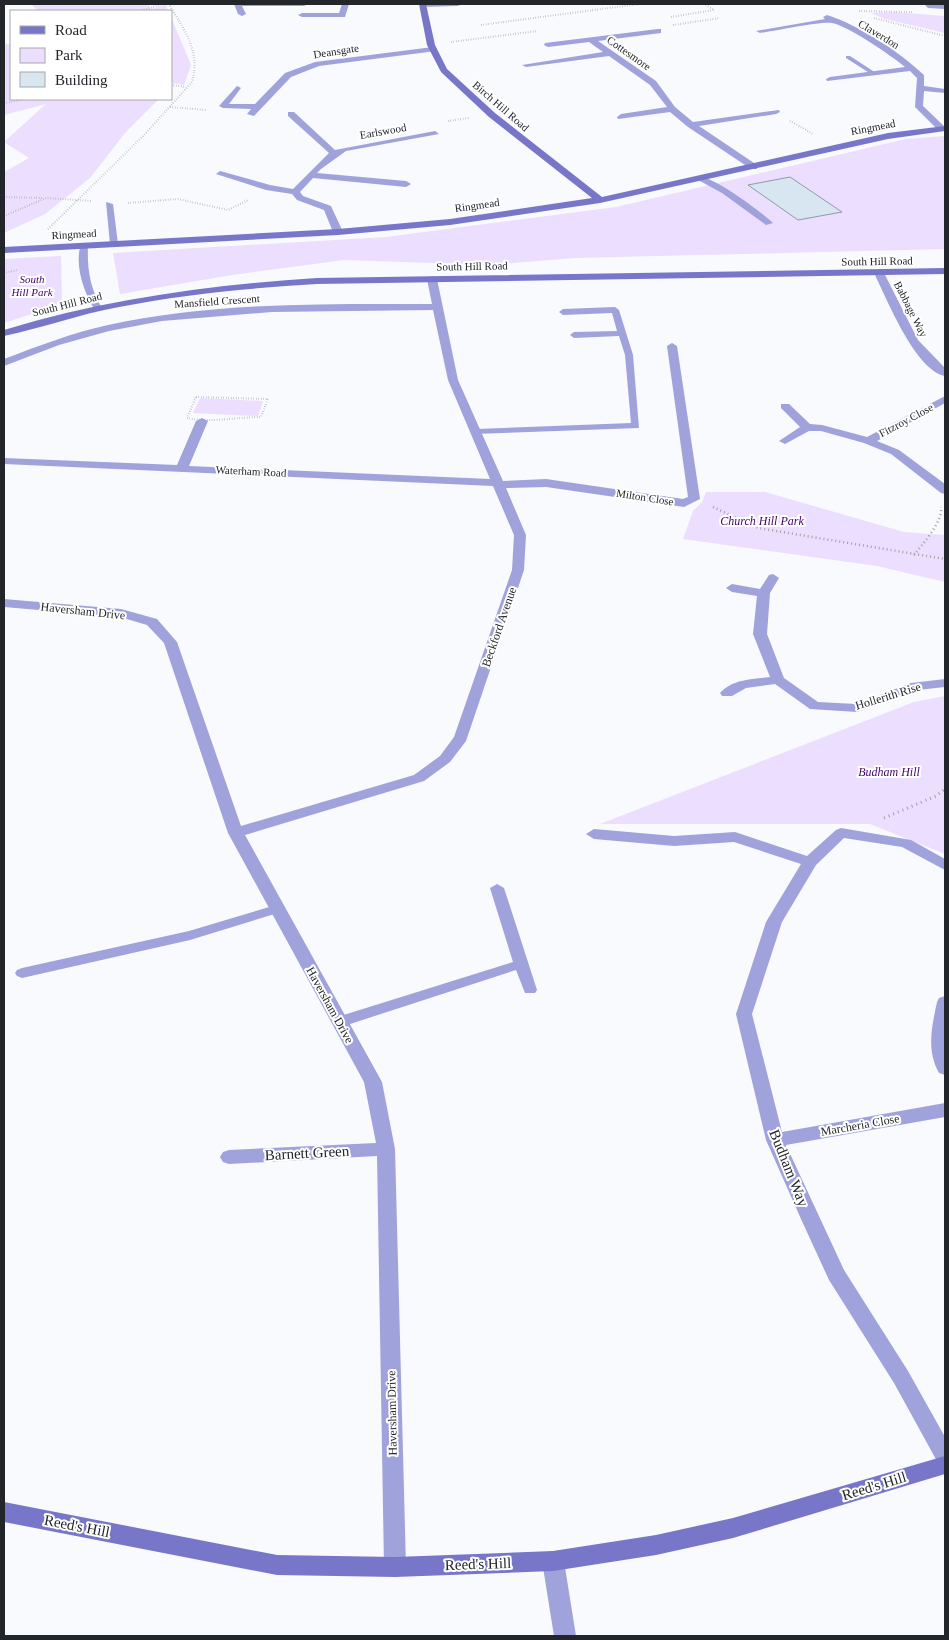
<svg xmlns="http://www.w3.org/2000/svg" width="949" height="1640" font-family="Georgia,serif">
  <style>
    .green { fill: #ecdefe }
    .building { fill: #d8e6f1; stroke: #8e9ca6 }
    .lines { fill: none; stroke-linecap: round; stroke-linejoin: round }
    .path-far2 { stroke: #9fa2a6; stroke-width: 2; stroke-dasharray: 0.5 2; stroke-linecap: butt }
    .path-far1 { stroke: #9fa2a6; stroke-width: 2.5; stroke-dasharray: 1 3; stroke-linecap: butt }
    .path { stroke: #9fa2a6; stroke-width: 3; stroke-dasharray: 1 4; stroke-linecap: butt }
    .lane { fill: #a0a2db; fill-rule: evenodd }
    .street { fill: #a0a2db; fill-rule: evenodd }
    .secondary { fill: #7776c9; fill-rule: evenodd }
    .labels { text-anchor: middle; stroke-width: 4; stroke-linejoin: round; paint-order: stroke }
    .far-street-label { font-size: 11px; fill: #22252a; stroke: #fff }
    .far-park-label { font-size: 11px; font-style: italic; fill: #410269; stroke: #fff }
    .park-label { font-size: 12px; font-style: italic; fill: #410269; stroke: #fff }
    .street-label { font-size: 12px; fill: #22252a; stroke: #fff }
    .near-street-label { font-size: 15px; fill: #22252a; stroke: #fff }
  </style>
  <rect width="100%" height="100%" fill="#f8fafd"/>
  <g class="green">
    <path d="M31 4H148L151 9 166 5 168 11H38Z"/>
    <path d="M894 12 945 16V33L885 19 871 13Z"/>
    <path d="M171 17 191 65 184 85 171 83Z"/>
    <path d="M11 45V99H159L125 133 90 178 45 214 4 233V172L29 158 4 142 46 104 4 115V46Z"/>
    <path d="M945 136V249L574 258 490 265 344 260 232 275 120 294 113 253 386 237 616 207 906 139Z"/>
    <path d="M61 256 62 304 4 323V259Z"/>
    <path d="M200 398 263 401 258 416 193 413Z"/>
    <path d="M706 492H765L904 532 945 535V582L877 566 683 539 693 511 702 502Z"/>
    <path d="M945 696V854L870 824H600L914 702Z"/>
  </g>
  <path class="building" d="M790 177 842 212 798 220 748 185Z"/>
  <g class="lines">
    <g class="path-far2">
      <path d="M139 11 164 4"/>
      <path d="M859 11 912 12"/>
      <path d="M671 17 714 10 704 4H707"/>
      <path d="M874 18 945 36"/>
      <path d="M481 25 639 4"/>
      <path d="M673 25 720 18"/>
      <path d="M451 42 537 31"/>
      <path d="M4 45H11"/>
      <path d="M171 85 186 87"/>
      <path d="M4 103 26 99"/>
      <path d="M170 107 206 110"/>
      <path d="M448 121 469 118"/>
      <path d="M790 121 813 134"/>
      <path d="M4 197 43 198"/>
      <path d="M128 203 178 199 228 210 248 200"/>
      <path d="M4 216 46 198 92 201"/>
      <path d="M48 229 146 133 192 82C201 51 184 30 169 4"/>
      <path d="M4 273 18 270"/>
      <path d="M196 397 268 399 261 417C237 417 210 423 187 418Z"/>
    </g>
    <g class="path-far1">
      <path d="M713 507 758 528 945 559"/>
      <path d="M914 555C922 545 944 520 941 507"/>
    </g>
    <path class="path" d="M884 818 936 796 945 789"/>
    <g class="lane">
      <path d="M846 56H850L876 73 871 74 846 58Z"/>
      <path d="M700 177C713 176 763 213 773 223L766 225 722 193 700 181Z"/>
      <path d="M106 202 113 204 118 244 114 246 110 244Z"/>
      <path d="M81 244 88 246C87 268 90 289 102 308L101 310H95C84 293 74 265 81 244Z"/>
      <path d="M615 307 619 310 633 355 639 428 473 434V430L476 429 631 423 625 355 619 336 574 338 570 335 574 332 617 331 612 313 563 315 559 312 563 309Z"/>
      <path d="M497 884 504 888 537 990 535 993H525L516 970 344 1026H334L332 1022 334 1018 513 962 490 888Z"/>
      <path d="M276 905 283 909 281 912 190 940 22 978 17 976 15 973 17 970 22 968 189 931Z"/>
    </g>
    <g class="street">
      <path d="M234 4H308L304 6H242L246 14 242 16 238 14Z"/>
      <path d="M342 4H349L345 17H302L298 15 302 13H339Z"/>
      <path d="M419 4H462L458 6 422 7Z"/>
      <path d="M924 4 945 5V9L928 8Z"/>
      <path d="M827 15C861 26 898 51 924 75V86L945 89V93L924 91 923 106 945 127V131H939L915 107 917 78 910 71 827 81 826 79 830 77 905 67C892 56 848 26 832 23 822 21 774 31 760 33L756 31 825 19 823 17Z"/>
      <path d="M658 29H661V33L598 41 656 81 675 107 693 122 779 110 780 112 776 114 699 126 757 165V169H751L688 127 670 112 618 119 617 117 621 114 667 107 650 85 609 56 526 67 522 65 603 52 589 42 548 47 544 45 545 43Z"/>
      <path d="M433 47 437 49 436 51 319 66 291 77 254 116 247 114 251 109 223 108 219 106 237 86 241 88 229 104H255L285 73 315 62Z"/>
      <path d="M288 112H294L335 150 435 131 439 134 346 151 321 169 317 173 406 181 411 184 406 187 313 178 300 192 303 196 331 206 343 232 338 235 333 232 324 210 297 200 292 194 266 190 216 174 220 171 270 185 293 189 329 153 288 116Z"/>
      <path d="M876 271 884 273 918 340 945 368V376C915 370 887 299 874 273Z"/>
      <path d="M432 276 437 279 458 380 503 481 546 479 683 499 688 497 667 346 672 343 677 346 700 499 684 507 546 487 506 488 526 535 524 570 466 741 450 762 424 781 245 835 382 1082 395 1149 406 1567 403 1574 395 1577 387 1574 384 1567 377 1156 229 1164 223 1162 220 1157 223 1152 229 1150 376 1143 364 1082 228 833 164 643 147 625 120 617 4 607V599L121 609 157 619 177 642 241 826 414 775 440 756 454 737 512 570 514 535 493 486 4 464V458L177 465 196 421 202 418 208 421 189 466 490 479 448 380 433 310 272 312 162 321 109 331 59 345 4 366V359C38 346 72 333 108 325 214 302 324 304 432 304L427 279Z"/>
      <path d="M945 396V403L877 441 899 450 945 484V494L941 493 891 454 864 443 821 431H809L785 444 779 441 800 427 781 408V404H789L810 424 822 425 867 437Z"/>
      <path d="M773 574 779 578 770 593 767 634 784 678 818 702 856 704 911 683 945 679V687L918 690 857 712 810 709 775 684 746 688 732 696H722L720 693C732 679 753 679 770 677L753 634 757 596 732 592 726 588 732 584 760 589 769 575Z"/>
      <path d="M841 828 911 840 945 859V870L902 847 844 838 816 865 782 922 752 1014 782 1132 945 1103V1117L786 1145 844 1270 908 1371 945 1437V1465L938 1463 894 1383 829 1280 801 1219 766 1140 736 1014 766 922 801 864 734 842 674 846 594 839 586 834 594 829 674 836 735 832 807 856 836 830Z"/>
      <path d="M945 996V1075L939 1073C926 1050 932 1026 937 1002L939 998Z"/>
      <path d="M553 1551 561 1554 564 1561 576 1636H554L542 1561 545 1554Z"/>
    </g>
    <g class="secondary">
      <path d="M419 4H426L435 45 447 69 495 113 602 197 888 133 945 126V131L888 139 600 203 450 225 338 235 4 253V247L338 229 450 219 592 198 489 117 441 72 427 45Z"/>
      <path d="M945 268V274L317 284C251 288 184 294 119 307 80 314 42 328 4 336V330C106 299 210 285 317 278Z"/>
      <path d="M945 1456V1474L733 1538 656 1555 553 1571 395 1577 277 1575 4 1522V1502L277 1555 395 1557 553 1551 656 1535 733 1518Z"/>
    </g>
  </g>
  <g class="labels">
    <g class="far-street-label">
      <text transform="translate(879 34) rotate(31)" y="4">Claverdon</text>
      <text transform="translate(336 51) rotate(-9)" y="4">Deansgate</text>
      <text transform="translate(629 53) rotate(35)" y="4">Cottesmore</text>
      <text transform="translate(501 106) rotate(41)" y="4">Birch Hill Road</text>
      <text transform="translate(873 127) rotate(-11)" y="4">Ringmead</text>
      <text transform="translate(383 131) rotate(-10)" y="4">Earlswood</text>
      <text transform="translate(477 205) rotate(-8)" y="4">Ringmead</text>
      <text transform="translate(74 234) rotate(-3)" y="4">Ringmead</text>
      <text transform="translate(877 261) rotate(-1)" y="4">South Hill Road</text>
      <text transform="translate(472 266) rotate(-1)" y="4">South Hill Road</text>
      <text transform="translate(217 301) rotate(-4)" y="4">Mansfield Crescent</text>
      <text transform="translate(67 304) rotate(-14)" y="4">South Hill Road</text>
      <text transform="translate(911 309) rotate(63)" y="4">Babbage Way</text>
      <text transform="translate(906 420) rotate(-28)" y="4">Fitzroy Close</text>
      <text transform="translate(251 471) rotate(3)" y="4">Waterham Road</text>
      <text transform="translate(645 497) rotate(9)" y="4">Milton Close</text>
    </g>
    <g class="far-park-label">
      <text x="32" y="283">South<tspan x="32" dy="13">Hill Park</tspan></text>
    </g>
    <g class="park-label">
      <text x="762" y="525">Church Hill Park</text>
      <text x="889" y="776">Budham Hill</text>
    </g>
    <g class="street-label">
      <text transform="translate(83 611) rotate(6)" y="4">Haversham Drive</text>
      <text transform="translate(499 627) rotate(-71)" y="4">Beckford Avenue</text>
      <text transform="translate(888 696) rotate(-17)" y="4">Hollerith Rise</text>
      <text transform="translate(330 1005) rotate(61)" y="4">Haversham Drive</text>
      <text transform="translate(860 1125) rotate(-10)" y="4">Marcheria Close</text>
      <text transform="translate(392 1413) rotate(-91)" y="4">Haversham Drive</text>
    </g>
    <g class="near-street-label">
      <text transform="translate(307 1153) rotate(-3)" y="5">Barnett Green</text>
      <text transform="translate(789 1168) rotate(68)" y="5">Budham Way</text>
      <text transform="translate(874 1486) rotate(-17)" y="5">Reed's Hill</text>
      <text transform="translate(77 1526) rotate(11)" y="5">Reed's Hill</text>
      <text transform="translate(478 1564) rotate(-2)" y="5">Reed's Hill</text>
    </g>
  </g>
  <rect width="949" height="1640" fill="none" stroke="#22252a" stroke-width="10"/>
  <rect x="10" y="10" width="162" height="90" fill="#ffffff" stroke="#a7a8aa"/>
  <rect x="20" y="26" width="25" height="8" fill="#7776c9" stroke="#a7a8aa"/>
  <text x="55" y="35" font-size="15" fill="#22252a">Road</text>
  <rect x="20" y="48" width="25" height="15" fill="#ecdefe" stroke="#a7a8aa"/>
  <text x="55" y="60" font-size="15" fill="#22252a">Park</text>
  <rect x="20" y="72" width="25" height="15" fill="#d8e6f1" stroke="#a7a8aa"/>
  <text x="55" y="85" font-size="15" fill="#22252a">Building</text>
</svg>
